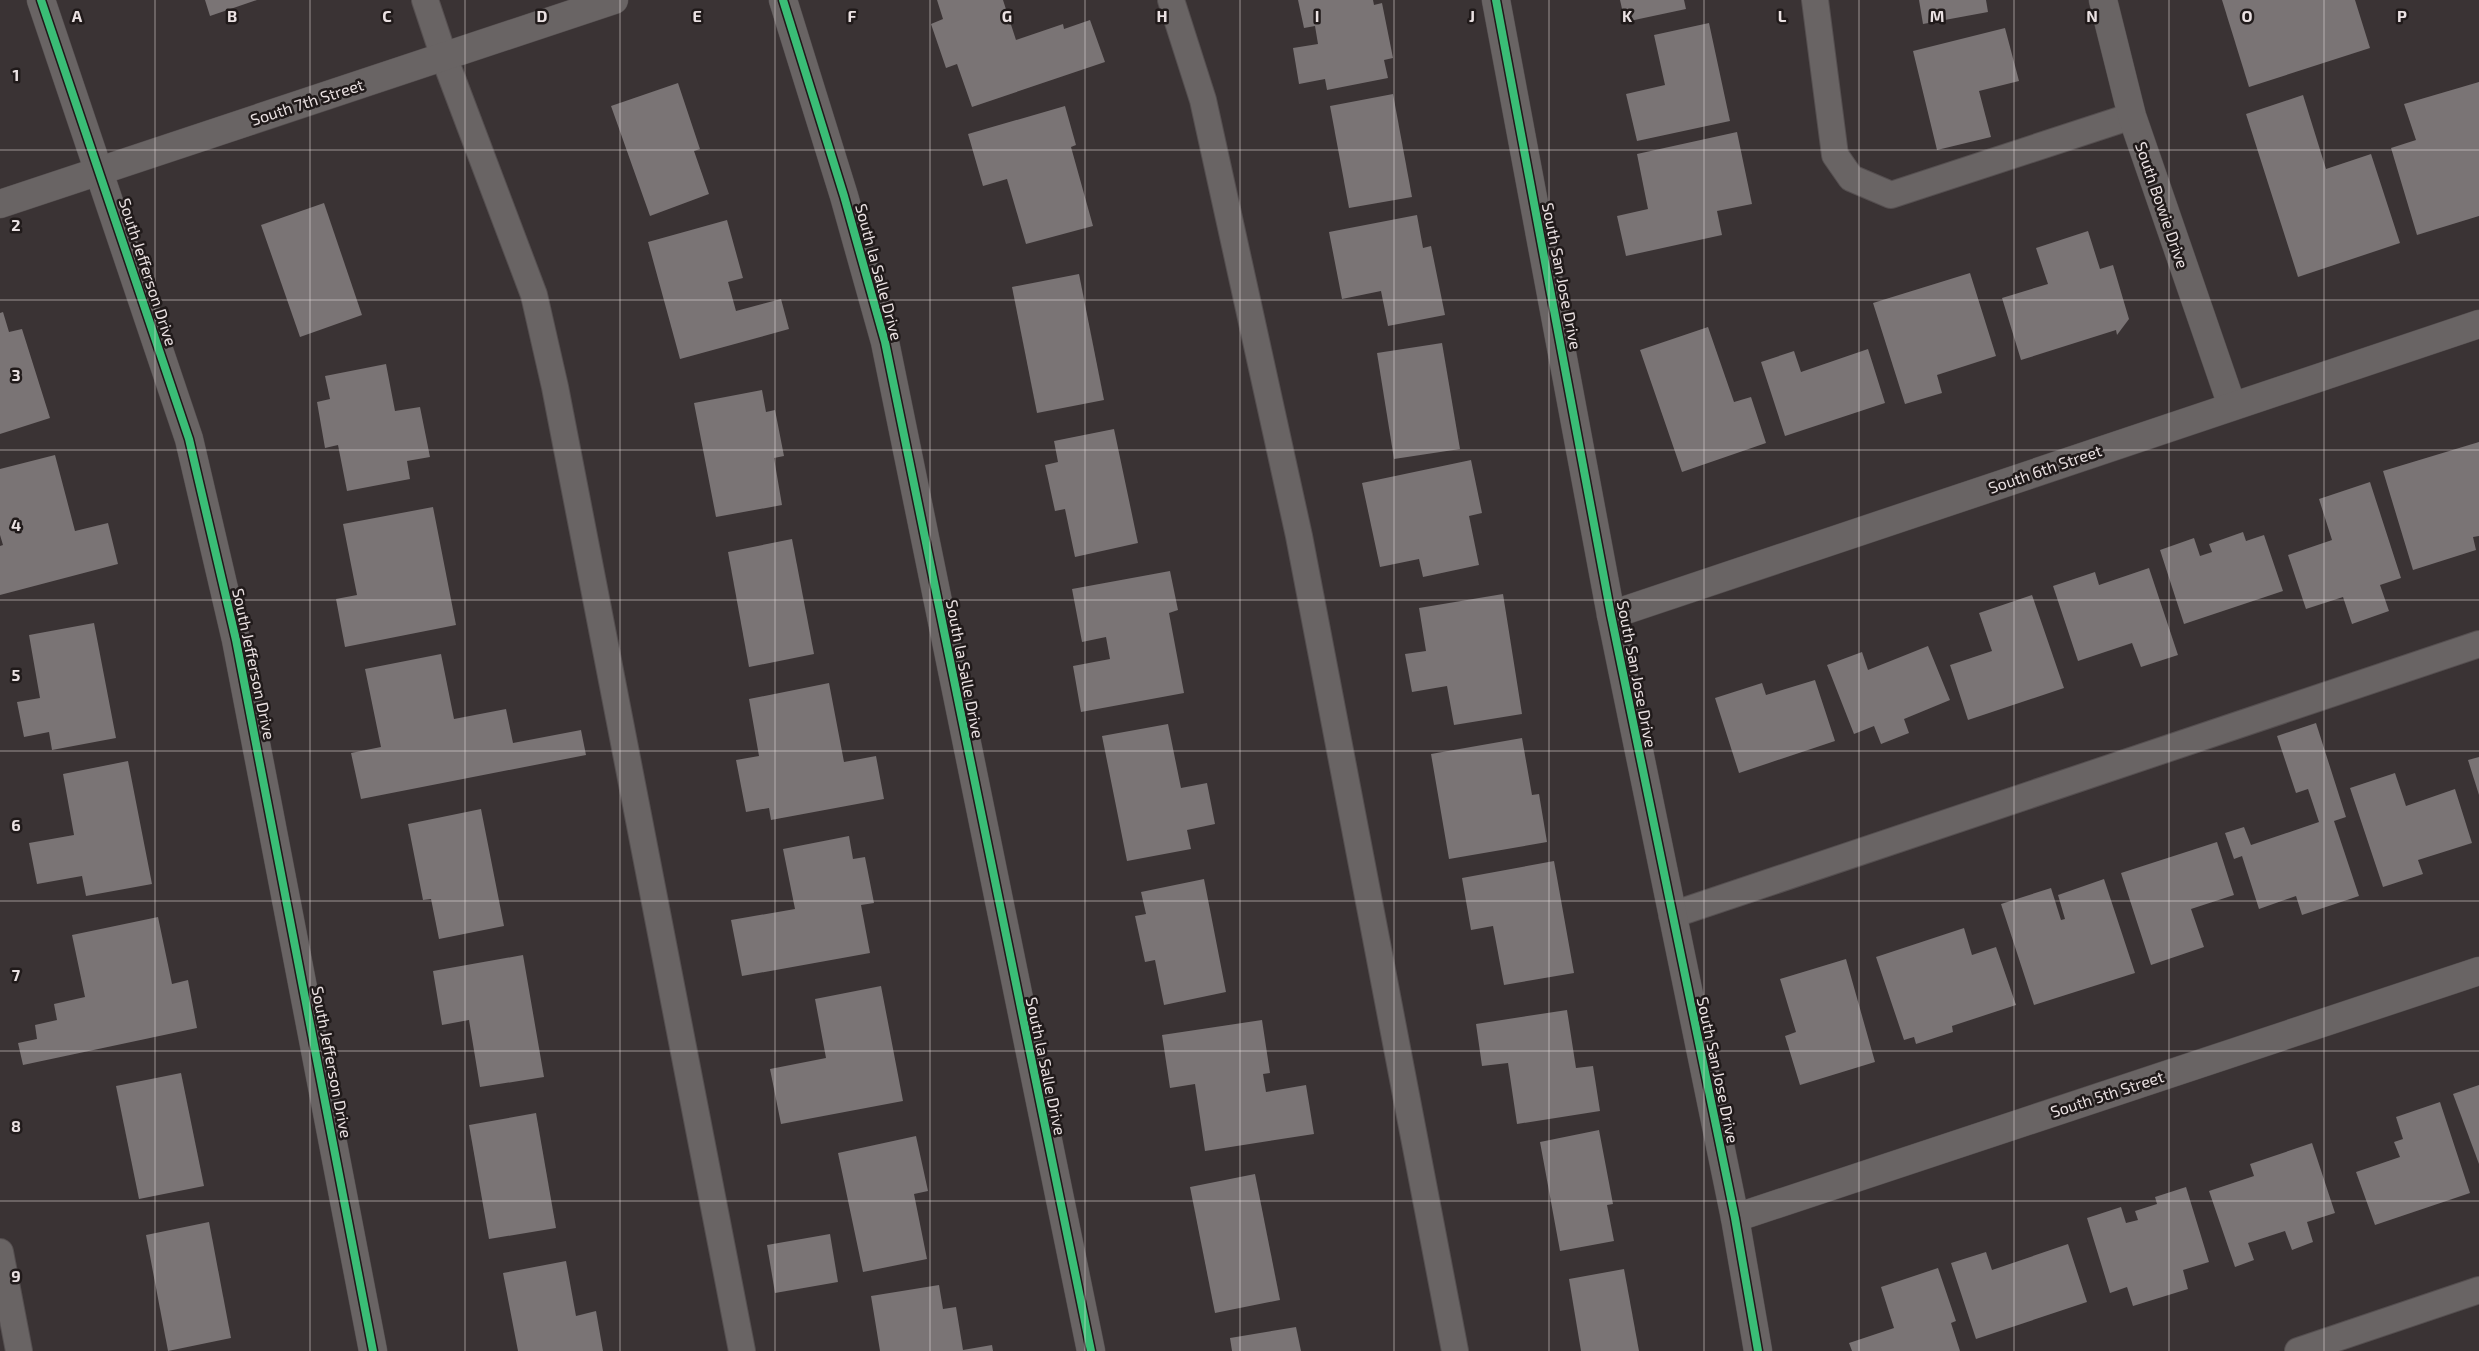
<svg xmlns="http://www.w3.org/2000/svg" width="2479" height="1351" font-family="'Exo 2',sans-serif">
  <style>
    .building { fill: #7a7475 }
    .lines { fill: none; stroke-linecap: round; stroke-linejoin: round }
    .service-casing { stroke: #554f50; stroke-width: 28 }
    .minor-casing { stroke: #554f50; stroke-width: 29 }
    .secondary-casing { stroke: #554f50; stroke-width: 29 }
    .service { stroke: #696464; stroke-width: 26 }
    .minor { stroke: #696464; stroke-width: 28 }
    .secondary { stroke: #696464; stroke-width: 28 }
    .cycleway-casing { stroke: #201a1a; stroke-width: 11 }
    .cycleway { stroke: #3abd76; stroke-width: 8 }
    .grid { fill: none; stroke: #ebe2e3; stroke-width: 1; stroke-opacity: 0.55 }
    .labels { text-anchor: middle; stroke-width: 5; stroke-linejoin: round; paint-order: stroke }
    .street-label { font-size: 16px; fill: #ebe2e3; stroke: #201a1a }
    .grid-label { font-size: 16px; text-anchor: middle; font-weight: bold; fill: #ebe2e3; stroke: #201a1a; stroke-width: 5; stroke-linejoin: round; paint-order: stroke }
  </style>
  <rect width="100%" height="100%" fill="#3a3334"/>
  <g class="building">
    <path d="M205 0H257L210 16Z"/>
    <path d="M937 0H1003L1016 40 1063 24 1064 29 1090 20 1105 62 972 107 957 64 946 68 931 24 943 19Z"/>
    <path d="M1298 0H1373L1374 5 1382 3 1393 58 1384 60 1388 78 1327 90 1325 79 1299 84 1293 48 1318 44 1315 26 1304 28Z"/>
    <path d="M1620 0H1684L1686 9 1625 22Z"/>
    <path d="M1919 0H1986L1988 12 1923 24Z"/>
    <path d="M2222 0H2355L2370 48 2249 87Z"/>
    <path d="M1709 23 1730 121 1637 141 1626 94 1665 85 1654 35Z"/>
    <path d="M2005 28 2019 81 1979 91 1991 137 1937 150 1913 51Z"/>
    <path d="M2479 82V216L2417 235 2391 148 2416 140 2404 104Z"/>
    <path d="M678 83 700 149 694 151 709 194 650 216 611 106Z"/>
    <path d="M1393 94 1412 197 1349 208 1330 106Z"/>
    <path d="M2303 95 2326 169 2371 154 2400 243 2298 277 2246 114Z"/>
    <path d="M1065 106 1076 145 1071 147 1093 226 1026 244 1007 179 983 186 968 134Z"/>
    <path d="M1737 132 1752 204 1717 211 1722 235 1626 256 1617 216 1648 209 1637 154Z"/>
    <path d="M324 203 362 315 300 337 261 225Z"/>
    <path d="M1417 215 1423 248 1431 246 1445 315 1388 326 1381 291 1342 299 1329 232Z"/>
    <path d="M727 220 743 278 728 282 736 311 781 299 789 329 680 359 648 242Z"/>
    <path d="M2088 231 2100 269 2113 265 2129 319 2117 335 2116 330 2021 360 2002 298 2048 284 2036 248Z"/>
    <path d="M1970 273 1996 356 1937 375 1942 393 1905 404 1873 303Z"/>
    <path d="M1079 274 1104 400 1037 413 1012 287Z"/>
    <path d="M3 312 9 332 22 329 50 418 0 434V313Z"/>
    <path d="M1708 327 1734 402 1751 397 1766 443 1682 472 1640 350Z"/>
    <path d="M1442 343 1460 449 1394 459 1377 353Z"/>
    <path d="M1868 349 1885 403 1785 436 1761 362 1794 351 1801 372Z"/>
    <path d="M386 364 395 411 420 407 430 457 407 461 410 479 347 491 338 445 325 448 317 402 330 399 325 376Z"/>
    <path d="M762 390 766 412 775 410 784 456 774 458 782 505 716 517 694 403Z"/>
    <path d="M1114 429 1138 543 1075 557 1065 509 1055 511 1045 465 1058 462 1054 441Z"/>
    <path d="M2479 442V536L2473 537 2476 550 2413 570 2383 471Z"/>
    <path d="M55 455 75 531 108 523 118 564 0 595V546L3 545 0 535V469Z"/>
    <path d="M1471 460 1482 513 1469 516 1479 565 1423 577 1419 559 1380 567 1362 483Z"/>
    <path d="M2370 482 2401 578 2380 585 2389 611 2352 624 2343 597 2306 609 2288 555 2332 540 2319 499Z"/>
    <path d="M433 507 456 625 345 647 336 599 357 595 343 524Z"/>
    <path d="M2243 532 2246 541 2264 535 2283 591 2184 624 2160 550 2194 538 2200 556 2212 552 2209 544Z"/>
    <path d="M792 539 814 654 749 667 728 552Z"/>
    <path d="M2149 568 2178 655 2141 667 2132 643 2078 661 2053 586 2095 572 2099 585Z"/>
    <path d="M1170 571 1178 610 1169 613 1184 693 1081 712 1073 666 1110 659 1106 637 1082 642 1072 589Z"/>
    <path d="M1503 594 1522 714 1454 725 1447 686 1412 692 1405 654 1426 651 1419 608Z"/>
    <path d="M2032 595 2064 688 1968 720 1950 665 1992 651 1979 613Z"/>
    <path d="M94 623 116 738 52 750 49 732 24 737 17 702 40 698 29 635Z"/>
    <path d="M1928 646 1950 700 1904 719 1909 733 1881 744 1874 726 1854 734 1827 665 1862 652 1868 670Z"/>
    <path d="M441 654 454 719 506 709 513 743 581 730 586 755 361 799 351 753 381 747 365 669Z"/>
    <path d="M1815 680 1835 741 1739 773 1715 698 1762 683 1766 695Z"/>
    <path d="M829 683 844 762 876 756 884 799 771 820 769 808 746 812 736 760 759 756 749 699Z"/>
    <path d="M2316 723 2346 817 2334 821 2359 896 2302 915 2296 896 2259 909 2242 856 2234 859 2225 833 2244 827 2251 845 2319 822 2308 789 2296 793 2277 736Z"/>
    <path d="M1168 724 1181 788 1207 783 1215 824 1187 830 1191 849 1127 861 1102 736Z"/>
    <path d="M1522 738 1532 795 1539 794 1547 842 1449 859 1431 754Z"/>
    <path d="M2479 757V795L2468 760Z"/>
    <path d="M128 761 152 884 86 896 82 876 37 884 29 843 74 835 63 774Z"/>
    <path d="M2395 773 2406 806 2455 789 2472 843 2418 860 2423 874 2383 887 2350 788Z"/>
    <path d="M481 809 504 926 439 939 431 899 423 900 408 824Z"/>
    <path d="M849 836 853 859 865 857 874 903 861 905 870 953 742 976 731 920 795 909 783 849Z"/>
    <path d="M2217 842 2234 895 2191 909 2204 947 2151 965 2121 873Z"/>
    <path d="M1554 861 1574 973 1504 985 1493 926 1471 930 1462 878Z"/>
    <path d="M1204 879 1226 992 1164 1005 1155 960 1145 962 1135 916 1146 914 1141 892Z"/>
    <path d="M2104 879 2135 973 2034 1005 2001 904 2051 888 2061 920 2065 919 2058 895Z"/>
    <path d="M158 917 172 984 188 980 197 1028 23 1065 18 1043 37 1039 35 1025 57 1020 54 1004 85 997 72 935Z"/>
    <path d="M1964 928 1972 955 1996 947 2016 1005 1952 1026 1953 1032 1916 1044 1914 1037 1904 1040 1876 957Z"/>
    <path d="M523 955 544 1077 480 1087 469 1020 442 1025 433 971Z"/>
    <path d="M1846 959 1875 1062 1800 1085 1785 1036 1796 1032 1780 979Z"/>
    <path d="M881 986 903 1101 781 1124 770 1069 826 1058 815 999Z"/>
    <path d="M1567 1010 1576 1068 1593 1066 1600 1111 1517 1124 1508 1063 1482 1066 1476 1024Z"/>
    <path d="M1262 1020 1270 1073 1263 1074 1266 1092 1306 1085 1314 1134 1205 1151 1195 1084 1170 1088 1162 1035Z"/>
    <path d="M181 1073 204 1186 139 1199 116 1086Z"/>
    <path d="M2479 1085V1164L2453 1094Z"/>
    <path d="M2440 1102 2470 1193 2375 1225 2356 1172 2400 1157 2394 1142 2403 1139 2396 1117Z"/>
    <path d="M536 1113 556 1228 489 1239 469 1125Z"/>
    <path d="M1599 1130 1613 1204 1607 1205 1614 1241 1560 1251 1540 1142Z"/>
    <path d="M916 1136 928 1191 914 1194 927 1259 863 1272 838 1153Z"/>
    <path d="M2312 1143 2335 1213 2307 1222 2313 1242 2292 1250 2285 1231 2248 1243 2254 1260 2235 1267 2209 1191 2254 1176 2250 1164Z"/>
    <path d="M1255 1174 1280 1300 1215 1313 1190 1187Z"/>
    <path d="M2186 1187 2209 1262 2183 1270 2188 1289 2133 1306 2127 1287 2110 1293 2087 1218 2121 1207 2126 1223 2138 1220 2135 1211 2157 1204 2155 1197Z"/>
    <path d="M209 1222 231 1338 168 1351 146 1235Z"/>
    <path d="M830 1234 838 1282 775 1293 767 1245Z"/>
    <path d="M2068 1244 2087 1302 1976 1339 1951 1263 1986 1252 1992 1270Z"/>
    <path d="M566 1261 576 1316 596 1311 603 1351H518L503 1273Z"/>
    <path d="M1938 1268 1956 1321 1951 1323 1960 1351H1852L1849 1343 1894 1328 1881 1287Z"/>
    <path d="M1624 1269 1639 1351H1581L1569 1279Z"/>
    <path d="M939 1285 943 1309 956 1307 963 1350 992 1345 993 1351H880L871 1296Z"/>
    <path d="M1296 1327 1301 1351H1232L1230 1338Z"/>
  </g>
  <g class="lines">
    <g class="service-casing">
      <g id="service">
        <path d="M425 0 444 57 534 295 555 387 742 1351"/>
        <path d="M1171 0 1203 100 1299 536 1455 1351"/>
        <path d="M1815 0 1835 155 1851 178 1891 195 2132 116"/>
        <path d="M1672 915 2479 644"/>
        <path d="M0 1252 19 1351"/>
        <path d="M2298 1351 2479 1290"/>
      </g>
    </g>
    <g class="minor-casing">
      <g id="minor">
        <path d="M41 0 189 439 236 640 373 1351"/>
        <path d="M783 0 844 196 885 342 1091 1351"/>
        <path d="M1496 0 1611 615 1735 1218 1758 1351"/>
        <path d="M2103 0 2132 116 2232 406"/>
        <path d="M1611 615 2479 324"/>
        <path d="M1735 1218 2479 971"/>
      </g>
    </g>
    <g class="secondary-casing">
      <path id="secondary" d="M0 204 614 0"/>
    </g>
    <use href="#service" class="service"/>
    <use href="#minor" class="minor"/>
    <use href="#secondary" class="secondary"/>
    <g class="cycleway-casing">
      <g id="cycleway">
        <path d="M41 0 189 439 236 640 373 1351"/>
        <path d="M783 0 844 196 885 342 1091 1351"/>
        <path d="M1496 0 1611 615 1735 1218 1758 1351"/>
      </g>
    </g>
    <use href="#cycleway" class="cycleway"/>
  </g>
  <path class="grid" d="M155 0V1351M310 0V1351M465 0V1351M620 0V1351M775 0V1351M930 0V1351M1085 0V1351M1240 0V1351M1394 0V1351M1549 0V1351M1704 0V1351M1859 0V1351M2014 0V1351M2169 0V1351M2324 0V1351M0 150H2479M0 300H2479M0 450H2479M0 600H2479M0 751H2479M0 901H2479M0 1051H2479M0 1201H2479"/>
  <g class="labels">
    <g class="street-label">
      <text transform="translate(307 102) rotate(-18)" y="6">South 7th Street</text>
      <text transform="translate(2162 205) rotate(71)" y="6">South Bowie Drive</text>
      <text transform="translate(148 272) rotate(72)" y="6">South Jefferson Drive</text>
      <text transform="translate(879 272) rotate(75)" y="6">South la Salle Drive</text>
      <text transform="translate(1562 276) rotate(79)" y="6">South San Jose Drive</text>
      <text transform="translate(2045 469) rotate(-19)" y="6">South 6th Street</text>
      <text transform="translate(254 664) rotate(78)" y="6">South Jefferson Drive</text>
      <text transform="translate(965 669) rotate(79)" y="6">South la Salle Drive</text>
      <text transform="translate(1637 674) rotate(79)" y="6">South San Jose Drive</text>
      <text transform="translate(332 1062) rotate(79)" y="6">South Jefferson Drive</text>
      <text transform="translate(1046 1066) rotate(78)" y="6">South la Salle Drive</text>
      <text transform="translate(1718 1070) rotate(78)" y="6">South San Jose Drive</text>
      <text transform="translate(2107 1094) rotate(-18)" y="6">South 5th Street</text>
    </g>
  </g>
  <g class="grid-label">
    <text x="77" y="22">A</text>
    <text x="232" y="22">B</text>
    <text x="387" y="22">C</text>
    <text x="542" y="22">D</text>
    <text x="697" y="22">E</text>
    <text x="852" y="22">F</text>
    <text x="1007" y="22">G</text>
    <text x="1162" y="22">H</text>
    <text x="1317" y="22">I</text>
    <text x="1472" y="22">J</text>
    <text x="1627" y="22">K</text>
    <text x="1782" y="22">L</text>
    <text x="1937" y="22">M</text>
    <text x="2092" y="22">N</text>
    <text x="2247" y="22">O</text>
    <text x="2402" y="22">P</text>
    <text x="16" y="81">1</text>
    <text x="16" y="231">2</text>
    <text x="16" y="381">3</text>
    <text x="16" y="531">4</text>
    <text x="16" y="681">5</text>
    <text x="16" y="831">6</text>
    <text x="16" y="981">7</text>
    <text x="16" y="1132">8</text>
    <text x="16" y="1282">9</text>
  </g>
</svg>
